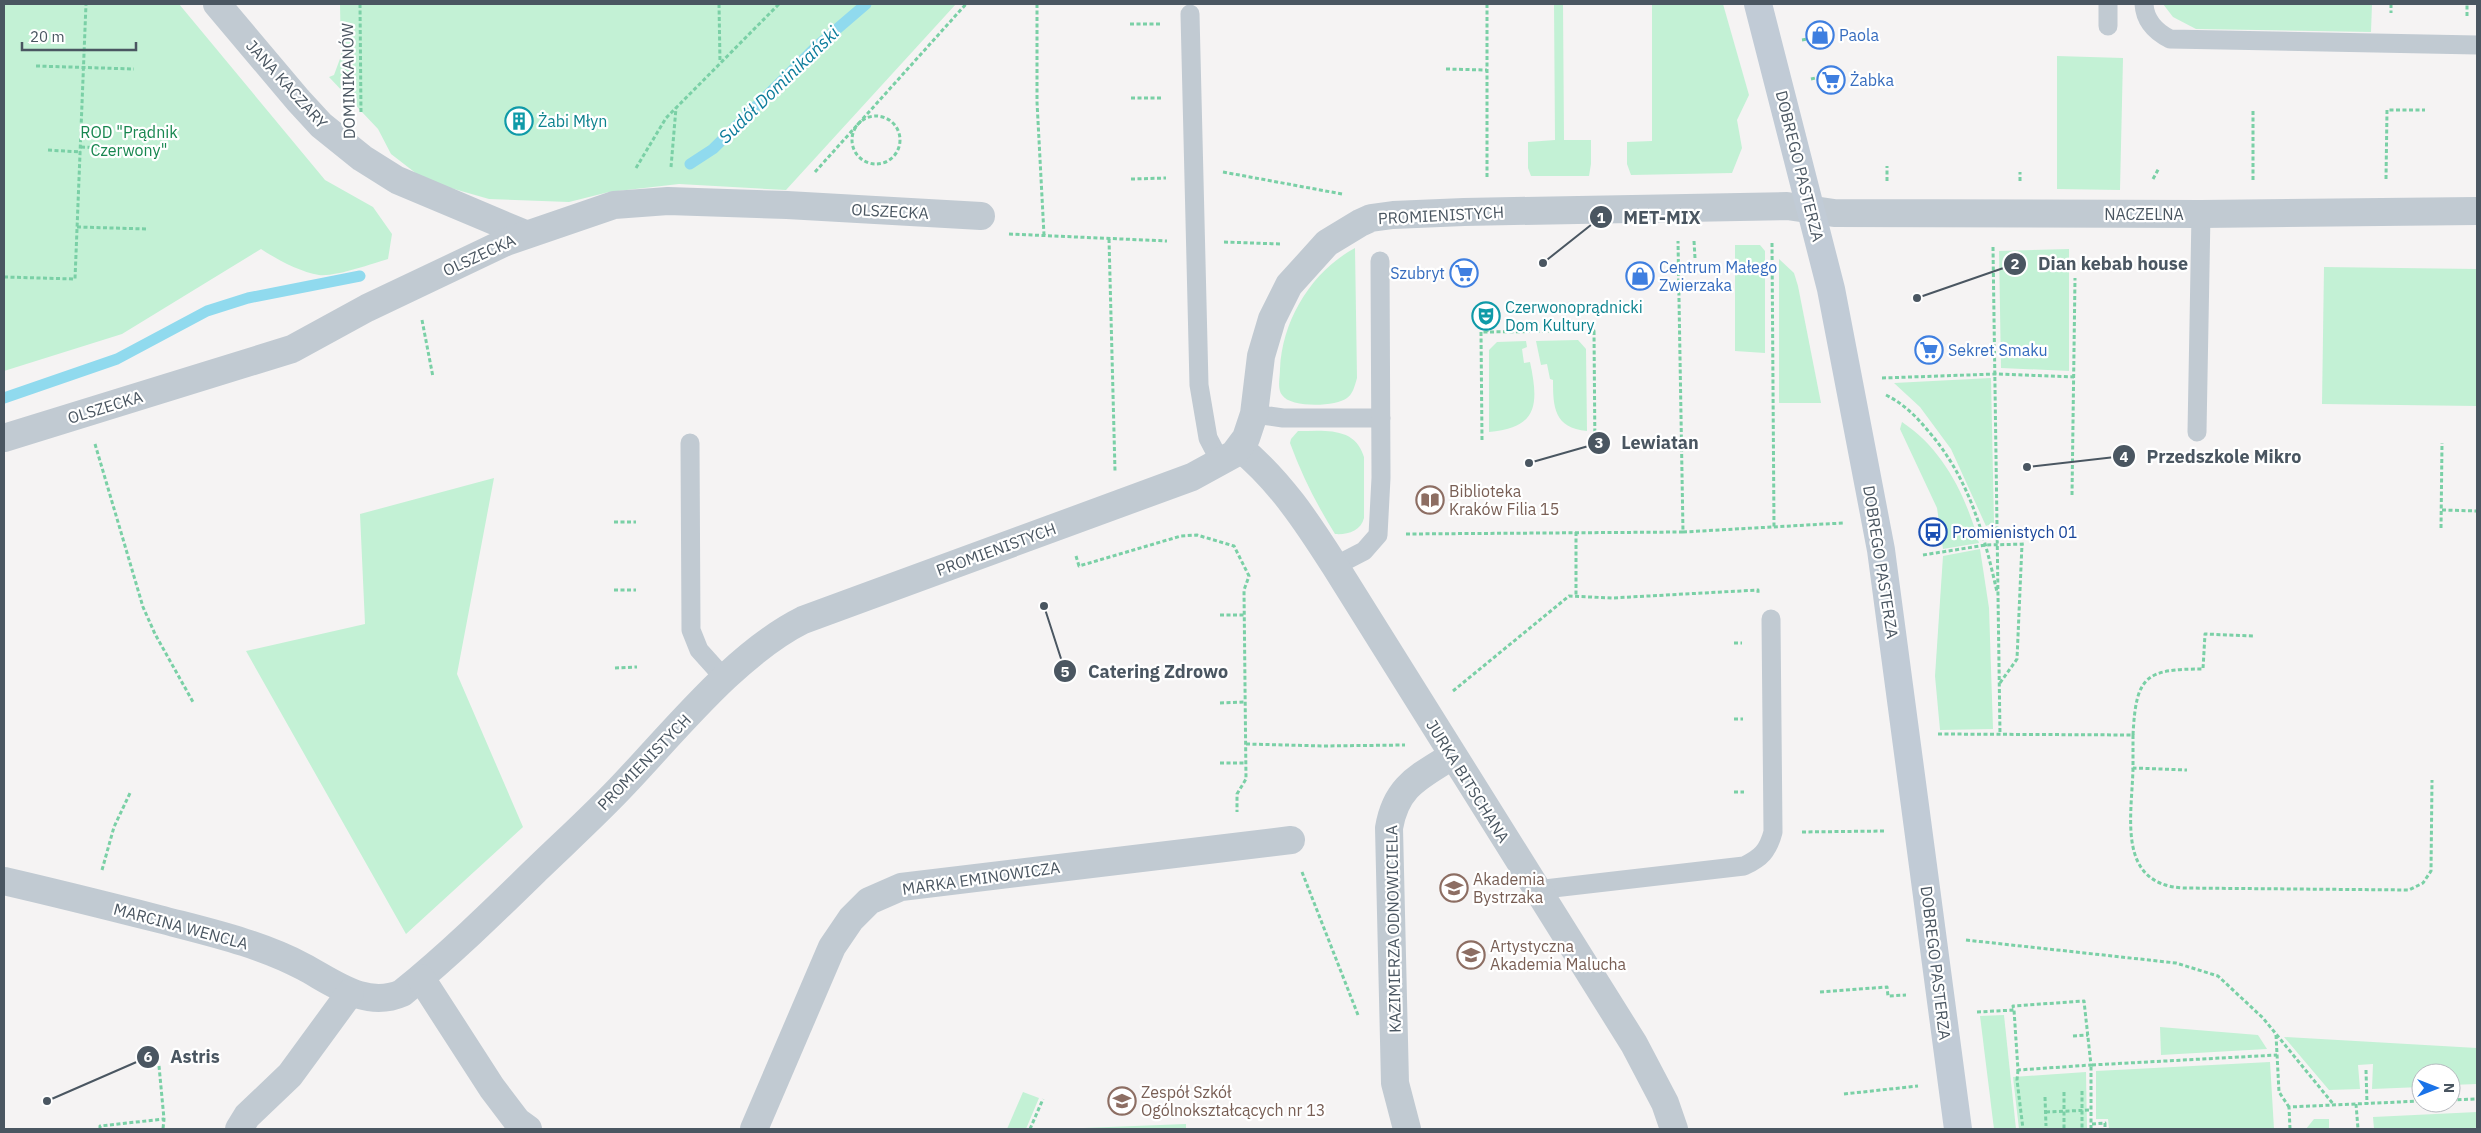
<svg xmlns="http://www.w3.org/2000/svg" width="2481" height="1133" font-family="'IBM Plex Sans',sans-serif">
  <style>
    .green { fill: #c3f1d5 }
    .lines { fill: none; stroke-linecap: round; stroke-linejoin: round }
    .stream { stroke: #90daee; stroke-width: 11 }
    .path { stroke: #7ad0a6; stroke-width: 3; stroke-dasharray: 4 2.5; stroke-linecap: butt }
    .lane { stroke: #c1cad2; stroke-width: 19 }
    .street { stroke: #c1cad2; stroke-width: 28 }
    .secondary { stroke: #c1cbd6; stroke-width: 28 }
    .labels { text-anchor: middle; stroke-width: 4.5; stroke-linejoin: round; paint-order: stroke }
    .shop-label { font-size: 16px; fill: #366cbe; stroke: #fff; text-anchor: start }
    .street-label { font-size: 16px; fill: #4a5661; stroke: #fff }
    .culture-label { font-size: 16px; fill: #0d838f; stroke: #fff; text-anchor: start }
    .park-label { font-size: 16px; fill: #17864f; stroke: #fff }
    .education-label { font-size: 16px; fill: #785e54; stroke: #fff; text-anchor: start }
    .transit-label { font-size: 16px; fill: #164399; stroke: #fff; text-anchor: start }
    .water-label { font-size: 18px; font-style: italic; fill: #0c7c9b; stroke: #fff }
    .leader { fill: none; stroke: #4a5661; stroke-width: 2 }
    .callout-dot { fill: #4a5661; stroke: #fff; stroke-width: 2 }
    .mark-label { font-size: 15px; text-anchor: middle; font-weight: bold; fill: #fff }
    .callout-label { font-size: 18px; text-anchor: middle; font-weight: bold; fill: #4a5661; stroke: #fff; stroke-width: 4.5; stroke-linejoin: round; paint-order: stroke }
  </style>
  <rect width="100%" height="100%" fill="#f5f3f3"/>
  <g class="green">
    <path d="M4 4H179L325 180 373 207 392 234 388 259C371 264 335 277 319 275 300 272 276 259 261 249L122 334 4 371Z"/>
    <path d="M340 4H956L786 190 679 184 609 192 569 202 489 199 426 181 391 154 378 129 329 77 334 75 341 56Z"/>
    <path d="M1554 4H1563L1564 140H1591V164L1589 176H1531L1528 168V142L1555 140Z"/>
    <path d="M1652 4H1723L1749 95 1737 120 1742 148 1732 173 1631 175 1627 164V142L1652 141Z"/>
    <path d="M2163 4H2372L2371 32 2196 29 2173 17Z"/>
    <path d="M2057 56 2123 58 2120 190 2057 189Z"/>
    <path d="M1735 245H1760L1765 251V353L1735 351Z"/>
    <path d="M1355 248 1357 378C1355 385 1353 394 1347 398 1336 407 1290 408 1282 395 1277 389 1280 377 1280 369 1282 320 1312 271 1355 248Z"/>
    <path d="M2069 249V371L2001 368 1999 251Z"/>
    <path d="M1779 259 1794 273 1798 286 1821 403H1779Z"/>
    <path d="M2324 267 2477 269V406L2322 404Z"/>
    <path d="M1578 340 1586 349 1587 431C1554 428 1553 407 1553 380L1550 379 1547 364 1541 365 1536 341Z"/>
    <path d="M1526 341 1527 347 1522 349 1524 363 1530 362C1539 404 1538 428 1489 432V350L1497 342Z"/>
    <path d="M1991 378 1994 523 1986 526 1951 449 1920 407 1894 383Z"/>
    <path d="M1902 422C1944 450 1966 496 1979 543L1943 549 1937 508 1900 429Z"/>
    <path d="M1298 431C1324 431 1355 426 1364 457V518C1361 531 1347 535 1335 534 1317 505 1302 476 1290 443L1291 439Z"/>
    <path d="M494 478 457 674 523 827 406 934 246 651 365 624 360 514Z"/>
    <path d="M1980 549 1989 608 1993 729 1940 730 1935 676 1943 556Z"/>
    <path d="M2004 1015 2016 1129H1994L1980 1016Z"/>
    <path d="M2160 1027 2258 1035 2267 1049 2161 1055Z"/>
    <path d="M2284 1037 2477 1048V1084L2451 1085V1073H2421V1087L2372 1089 2373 1064 2358 1065 2360 1089 2329 1090Z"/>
    <path d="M2270 1062 2274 1129H2109L2108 1119H2096V1071Z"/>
    <path d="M2086 1072 2087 1129H2019L2013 1077Z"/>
    <path d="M1023 1092 1039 1098 1026 1129H1007Z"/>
    <path d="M2477 1112V1127L2473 1129H2374L2373 1117Z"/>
    <path d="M2314 1119H2329V1129H2306Z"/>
    <path d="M1186 1124V1129L1083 1128Z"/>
  </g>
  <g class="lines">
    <g class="stream">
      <path d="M690 164 713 149 816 47 866 4"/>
      <path d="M4 398 117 359 207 311 248 298 360 276"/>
    </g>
    <g class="path">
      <path d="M360 4 361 114"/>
      <path d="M719 4 720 62"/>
      <path d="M1037 4V102L1044 235"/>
      <path d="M1487 4V178"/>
      <path d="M2391 4V13"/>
      <path d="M2467 16V4"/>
      <path d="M1130 24H1161"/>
      <path d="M1802 40 1814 38"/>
      <path d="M36 66 134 69"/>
      <path d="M1446 69 1487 70"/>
      <path d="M1811 79 1820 77"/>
      <path d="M1131 98H1163"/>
      <circle cx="876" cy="140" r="24"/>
      <path d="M81 147 154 150"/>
      <path d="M48 150 81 152"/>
      <path d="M671 167 676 108"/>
      <path d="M636 168 666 118 779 4"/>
      <path d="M815 172 966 4"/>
      <path d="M1223 172 1342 194"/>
      <path d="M1131 179 1166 178"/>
      <path d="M2153 179 2159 168"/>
      <path d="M2386 179 2387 110H2425"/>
      <path d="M2253 180V109"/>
      <path d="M1887 181V166"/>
      <path d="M2020 181V172"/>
      <path d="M77 227 147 229"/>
      <path d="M1009 234 1167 241"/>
      <path d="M1109 239 1115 471"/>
      <path d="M1694 241 1695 258"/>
      <path d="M1224 242 1280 244"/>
      <path d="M1772 243 1774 528"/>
      <path d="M1993 247 2000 734"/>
      <path d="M4 277 75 279 86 4"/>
      <path d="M422 320 433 377"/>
      <path d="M1487 324V332"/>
      <path d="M1882 378 1996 374 2074 377"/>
      <path d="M1886 395C1904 404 1917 417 1929 432 1969 478 1984 534 1997 592"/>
      <path d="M1482 440 1481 332 1594 331 1595 454"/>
      <path d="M95 444 143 607 155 634 193 702"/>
      <path d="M2072 495 2075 278"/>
      <path d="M2442 510 2477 511"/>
      <path d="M614 522H636"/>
      <path d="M2441 528 2442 443"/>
      <path d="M1576 532V597"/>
      <path d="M1683 532 1843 523"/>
      <path d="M1406 534 1683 532 1678 241"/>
      <path d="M1923 555 1986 545 2026 544"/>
      <path d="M1076 556 1079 566 1181 536 1197 535 1234 546 1249 576 1244 590 1246 779 1237 794V812"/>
      <path d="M614 590H636"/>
      <path d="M1220 615H1244"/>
      <path d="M1734 643H1742"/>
      <path d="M615 668 637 667"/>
      <path d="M2000 683 2017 659 2022 544"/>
      <path d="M1453 691 1569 596 1612 598 1758 590V593"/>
      <path d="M1220 703 1245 702"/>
      <path d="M1734 719H1743"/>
      <path d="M1938 734 2133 735V768L2187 770"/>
      <path d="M2133 735C2136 676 2145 669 2203 669L2205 634 2253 636"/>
      <path d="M1246 744 1323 746 1405 745"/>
      <path d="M1220 763H1246"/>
      <path d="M2133 768C2132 816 2116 884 2183 888L2409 890 2423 883 2431 871 2432 780"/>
      <path d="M1734 792H1744"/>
      <path d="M1802 832 1885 831"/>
      <path d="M102 870 114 827 131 791"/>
      <path d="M1302 872 1358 1015"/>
      <path d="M1966 940 2176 963 2218 976 2263 1018 2334 1105"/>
      <path d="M1820 992 1887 987 1888 996 1906 995"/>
      <path d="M1977 1012 2014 1010 2013 1006 2084 1001 2091 1065 2018 1070 2014 1010"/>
      <path d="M2276 1035 2279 1092 2289 1107"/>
      <path d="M2073 1036 2088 1035"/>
      <path d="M159 1066 164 1119 163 1129"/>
      <path d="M2018 1070 2017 1080 2023 1129"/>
      <path d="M2366 1070 2367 1104"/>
      <path d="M2082 1091V1129"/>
      <path d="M2064 1092V1129"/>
      <path d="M1844 1094 1918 1086"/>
      <path d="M2045 1097 2046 1126"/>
      <path d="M2451 1100 2477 1099"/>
      <path d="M2356 1104 2358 1129"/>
      <path d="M2046 1112 2091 1110"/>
      <path d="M2092 1124 2105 1123V1129"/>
      <path d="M100 1129V1126L164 1119"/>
      <path d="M1030 1129 1043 1099"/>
      <path d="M2091 1129V1065L2277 1055"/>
      <path d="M2290 1129 2289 1107 2421 1101"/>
    </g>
    <g class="lane">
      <path d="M2144 4C2145 21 2156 32 2170 39L2477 45"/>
      <path d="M1190 14 1199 385 1208 438 1221 463"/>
      <path d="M2108 26V4"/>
      <path d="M1254 414 1283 418H1381"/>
      <path d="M2197 432 2201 214"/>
      <path d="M690 443 691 630 699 650 725 679"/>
      <path d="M1335 566 1364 551 1378 535 1381 478 1380 261"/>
      <path d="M1536 890 1744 866C1761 858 1768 851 1773 832L1771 619"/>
    </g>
    <g class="street">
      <path d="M217 4 298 100 321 125 362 158 397 180 525 234"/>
      <path d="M4 438 292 349 367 308 506 242 614 205 668 201 787 205 981 216"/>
      <path d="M1240 448C1280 481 1307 522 1335 566L1634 1044 1665 1103 1674 1129"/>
      <path d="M4 881C56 893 108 906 159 919 208 932 259 943 304 967 334 983 366 1009 402 993 449 955 493 912 536 870 566 841 597 813 625 783 677 728 737 653 803 620L1192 477 1234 454 1246 438 1254 414 1261 356 1272 319 1289 285 1327 243 1360 223 1371 218 1393 215 1464 212 1787 206 1834 213 2201 214 2477 211"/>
      <path d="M421 978 492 1088 517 1121 528 1129"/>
      <path d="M239 1129 247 1116 290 1075 350 993"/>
      <path d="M754 1129 832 947 851 919 869 901 901 887 1291 840"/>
      <path d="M1407 1129 1395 1083 1389 828C1396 786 1419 777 1452 756"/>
    </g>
    <path class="secondary" d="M1758 4 1831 289 1881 550 1958 1129"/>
  </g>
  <defs>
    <g id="shop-ring" transform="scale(1.4375)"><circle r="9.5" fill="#fff" stroke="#3f7fe0" stroke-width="1.5"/><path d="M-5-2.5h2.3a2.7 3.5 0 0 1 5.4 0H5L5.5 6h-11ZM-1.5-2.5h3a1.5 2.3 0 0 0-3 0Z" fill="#3f7fe0"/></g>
    <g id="supermarket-ring" transform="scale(1.4375)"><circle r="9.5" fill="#fff" stroke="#3f7fe0" stroke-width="1.5"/><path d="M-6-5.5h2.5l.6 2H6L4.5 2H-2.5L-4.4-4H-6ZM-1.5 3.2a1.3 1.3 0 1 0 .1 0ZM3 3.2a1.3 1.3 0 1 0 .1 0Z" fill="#3f7fe0"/></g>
    <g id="building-ring" transform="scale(1.4375)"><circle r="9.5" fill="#fff" stroke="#0f9aa8" stroke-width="1.5"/><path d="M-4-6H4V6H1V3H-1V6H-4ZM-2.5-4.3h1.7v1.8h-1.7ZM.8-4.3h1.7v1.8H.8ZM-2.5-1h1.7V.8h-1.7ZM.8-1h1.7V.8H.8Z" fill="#0f9aa8"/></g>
    <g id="theatre-ring" transform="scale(1.4375)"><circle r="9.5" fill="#fff" stroke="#0f9aa8" stroke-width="1.5"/><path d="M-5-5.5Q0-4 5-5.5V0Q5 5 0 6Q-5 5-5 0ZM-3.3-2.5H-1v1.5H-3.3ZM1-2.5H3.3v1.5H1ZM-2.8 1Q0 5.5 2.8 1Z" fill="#0f9aa8"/></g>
    <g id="library-ring" transform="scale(1.4375)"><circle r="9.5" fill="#fff" stroke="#8d6e63" stroke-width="1.5"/><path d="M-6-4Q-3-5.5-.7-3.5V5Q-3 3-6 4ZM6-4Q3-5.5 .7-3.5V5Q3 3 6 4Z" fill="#8d6e63"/></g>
    <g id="bus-ring" transform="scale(1.4375)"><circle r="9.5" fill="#fff" stroke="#1a4fb4" stroke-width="1.5"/><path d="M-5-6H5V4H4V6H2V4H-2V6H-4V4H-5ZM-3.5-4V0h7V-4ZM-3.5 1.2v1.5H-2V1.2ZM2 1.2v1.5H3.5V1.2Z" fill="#1a4fb4"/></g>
    <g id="school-ring" transform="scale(1.4375)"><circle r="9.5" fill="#fff" stroke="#8d6e63" stroke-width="1.5"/><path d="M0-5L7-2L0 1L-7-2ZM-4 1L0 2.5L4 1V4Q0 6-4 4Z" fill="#8d6e63"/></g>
  </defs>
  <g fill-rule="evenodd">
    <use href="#shop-ring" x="1820" y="35"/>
    <use href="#supermarket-ring" x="1831" y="80"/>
    <use href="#building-ring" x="519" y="121"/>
    <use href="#supermarket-ring" x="1464" y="273"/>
    <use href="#shop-ring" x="1640" y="276"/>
    <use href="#theatre-ring" x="1486" y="316"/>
    <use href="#supermarket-ring" x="1929" y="350"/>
    <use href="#library-ring" x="1430" y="500"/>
    <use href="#bus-ring" x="1933" y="532"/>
    <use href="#school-ring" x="1454" y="888"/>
    <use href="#school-ring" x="1471" y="955"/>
    <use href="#school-ring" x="1122" y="1101"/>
  </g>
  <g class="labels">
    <g class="shop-label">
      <text x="1839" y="41">Paola</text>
      <text x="1850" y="86">Żabka</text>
      <text x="1659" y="273">Centrum Małego<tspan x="1659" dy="18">Zwierzaka</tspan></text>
      <text x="1445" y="279" text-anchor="end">Szubryt</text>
      <text x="1948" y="356">Sekret Smaku</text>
    </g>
    <g class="street-label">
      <text transform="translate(348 81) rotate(-91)" y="6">DOMINIKANÓW</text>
      <text transform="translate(287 84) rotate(48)" y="6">JANA KACZARY</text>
      <text transform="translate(1800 166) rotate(76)" y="6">DOBREGO PASTERZA</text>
      <text transform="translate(890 211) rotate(3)" y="6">OLSZECKA</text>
      <text x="2144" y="220">NACZELNA</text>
      <text transform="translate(1441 215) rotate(-3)" y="6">PROMIENISTYCH</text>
      <text transform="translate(479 255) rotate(-25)" y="6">OLSZECKA</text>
      <text transform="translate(105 407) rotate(-17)" y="6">OLSZECKA</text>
      <text transform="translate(996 549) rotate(-20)" y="6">PROMIENISTYCH</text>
      <text transform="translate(1881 562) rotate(81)" y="6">DOBREGO PASTERZA</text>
      <text transform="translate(644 762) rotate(-46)" y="6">PROMIENISTYCH</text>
      <text transform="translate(1468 781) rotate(58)" y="6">JURKA BITSCHANA</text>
      <text transform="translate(981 878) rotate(-8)" y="6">MARKA EMINOWICZA</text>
      <text transform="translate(181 926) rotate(15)" y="6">MARCINA WENCLA</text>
      <text transform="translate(1393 929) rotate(-91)" y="6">KAZIMIERZA ODNOWICIELA</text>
      <text transform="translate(1936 963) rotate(83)" y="6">DOBREGO PASTERZA</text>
    </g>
    <g class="culture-label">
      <text x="538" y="127">Żabi Młyn</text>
      <text x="1505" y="313">Czerwonoprądnicki<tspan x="1505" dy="18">Dom Kultury</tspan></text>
    </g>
    <g class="park-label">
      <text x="129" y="138">ROD "Prądnik<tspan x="129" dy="18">Czerwony"</tspan></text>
    </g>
    <g class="education-label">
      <text x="1449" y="497">Biblioteka<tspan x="1449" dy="18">Kraków Filia 15</tspan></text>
      <text x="1473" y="885">Akademia<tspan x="1473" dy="18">Bystrzaka</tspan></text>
      <text x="1490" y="952">Artystyczna<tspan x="1490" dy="18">Akademia Malucha</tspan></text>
      <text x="1141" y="1098">Zespół Szkół<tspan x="1141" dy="18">Ogólnokształcących nr 13</tspan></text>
    </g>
    <g class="transit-label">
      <text x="1952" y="538">Promienistych 01</text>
    </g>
    <g class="water-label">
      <text transform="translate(779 85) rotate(-44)" y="6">Sudół Dominikański</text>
    </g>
  </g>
  <path class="leader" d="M1543 263L1601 217M1917 298L2015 264M1529 463L1599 443M2027 467L2124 456M1044 606L1065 671M47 1101L148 1057"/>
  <g class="callout-dot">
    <circle cx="1543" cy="263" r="5"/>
    <circle cx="1917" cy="298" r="5"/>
    <circle cx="1529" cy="463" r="5"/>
    <circle cx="2027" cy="467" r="5"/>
    <circle cx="1044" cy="606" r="5"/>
    <circle cx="47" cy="1101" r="5"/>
    <circle cx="1601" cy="217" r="12"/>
    <circle cx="2015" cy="264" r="12"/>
    <circle cx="1599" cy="443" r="12"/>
    <circle cx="2124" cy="456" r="12"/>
    <circle cx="1065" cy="671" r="12"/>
    <circle cx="148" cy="1057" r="12"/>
  </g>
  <g class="mark-label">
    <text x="1601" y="223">1</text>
    <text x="2015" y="269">2</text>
    <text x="1599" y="448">3</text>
    <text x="2124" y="462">4</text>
    <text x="1065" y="677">5</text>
    <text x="148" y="1062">6</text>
  </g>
  <g class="callout-label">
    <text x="1662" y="224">MET-MIX</text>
    <text x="2113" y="270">Dian kebab house</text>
    <text x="1660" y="449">Lewiatan</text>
    <text x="2224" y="463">Przedszkole Mikro</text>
    <text x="1158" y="678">Catering Zdrowo</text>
    <text x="195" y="1063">Astris</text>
  </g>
  <rect width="2481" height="1133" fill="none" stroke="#4a5661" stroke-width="10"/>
  <g transform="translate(2436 1088) rotate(90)"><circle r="24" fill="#ffffff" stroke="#b7bbc0"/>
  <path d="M0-4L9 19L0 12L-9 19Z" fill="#1a73e8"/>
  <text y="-8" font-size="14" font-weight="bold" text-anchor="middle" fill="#4a5661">N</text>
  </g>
  <path d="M22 42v8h114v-8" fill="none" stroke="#4a5661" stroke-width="2.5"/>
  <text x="30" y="42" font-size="15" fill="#4a5661" stroke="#ffffff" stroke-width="4" paint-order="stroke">20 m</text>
</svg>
